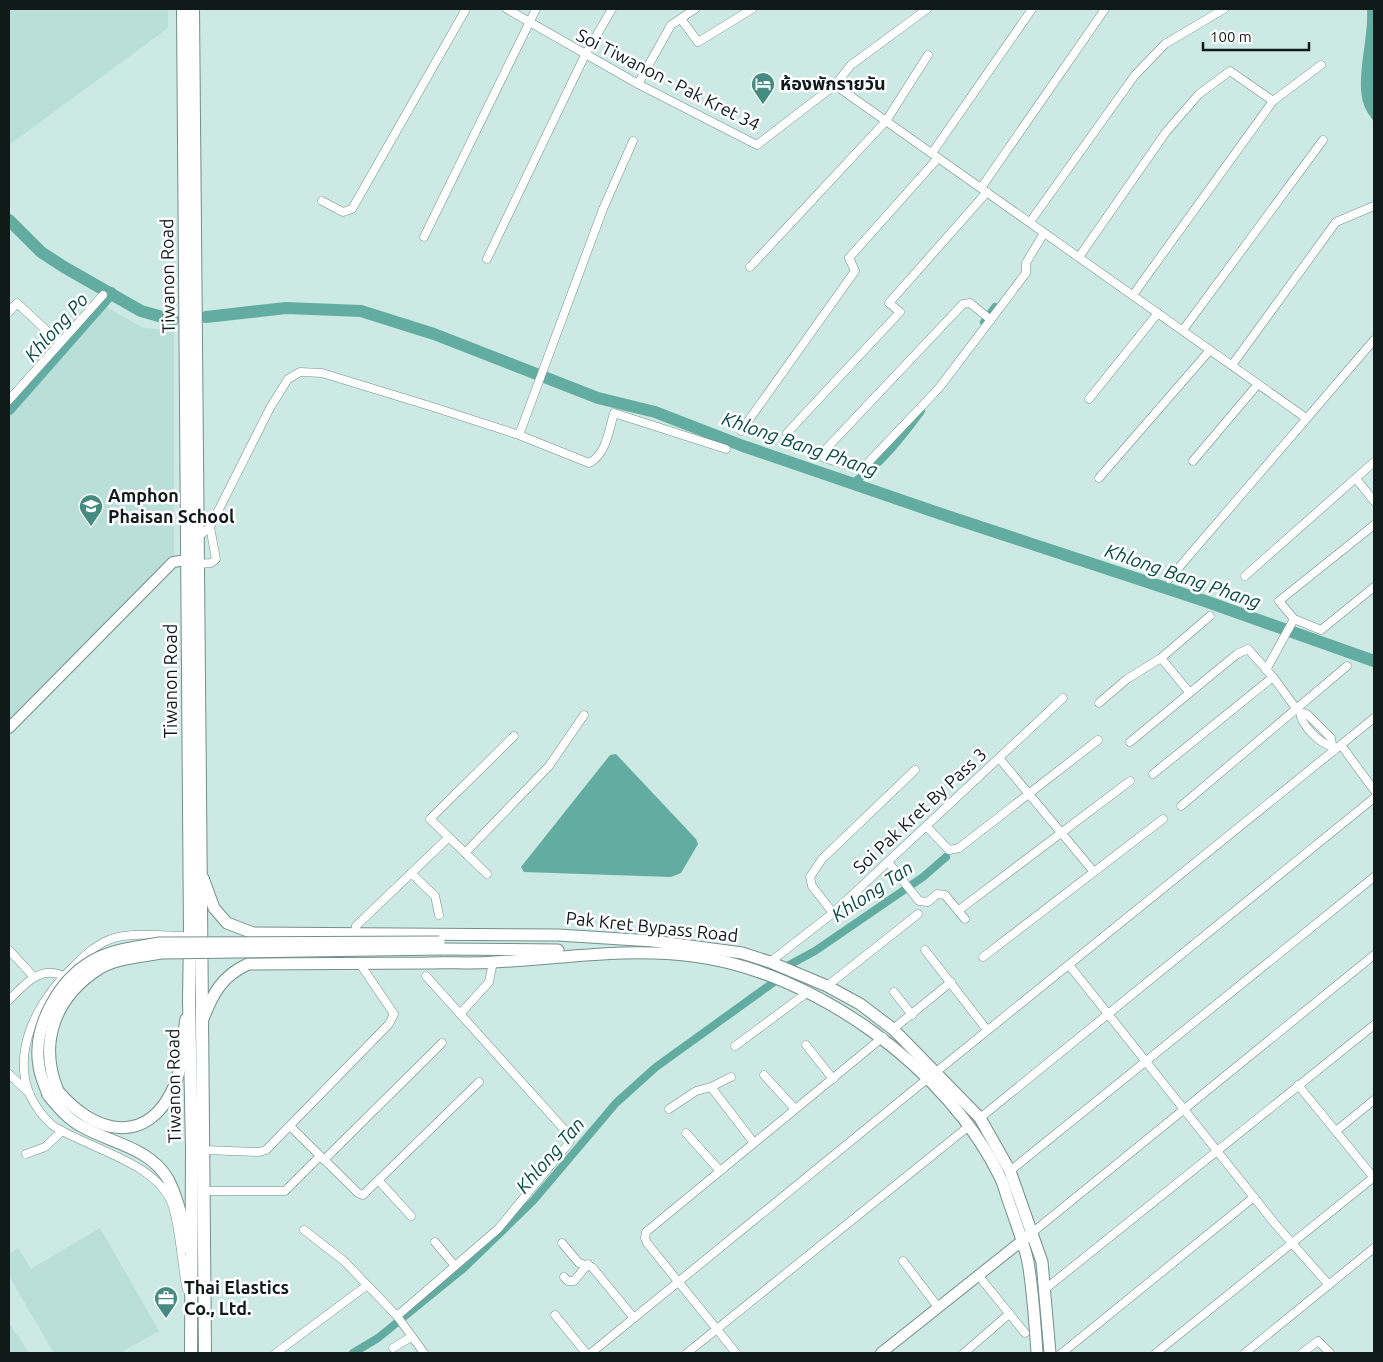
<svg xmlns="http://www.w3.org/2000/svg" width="1383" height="1362" font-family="Ubuntu,'Noto Sans Thai',sans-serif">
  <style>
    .built { fill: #badfd8 }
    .water { fill: #62aca2 }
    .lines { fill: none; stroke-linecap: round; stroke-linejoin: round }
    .canal { stroke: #62aca2; stroke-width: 8 }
    .river { stroke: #62aca2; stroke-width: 12 }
    .minor-casing { stroke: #748f8a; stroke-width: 9 }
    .tertiary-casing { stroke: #748f8a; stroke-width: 12 }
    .secondary-casing { stroke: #748f8a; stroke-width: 13 }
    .primary-casing { stroke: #748f8a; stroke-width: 14 }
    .minor { stroke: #fff; stroke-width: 8 }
    .tertiary { stroke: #fff; stroke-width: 10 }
    .secondary { stroke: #fff; stroke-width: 11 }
    .primary { stroke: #fff; stroke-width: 12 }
    .secondary-bridge-casing { stroke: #748f8a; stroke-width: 13; stroke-linecap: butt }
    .secondary-bridge { stroke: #fff; stroke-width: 11 }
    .labels { text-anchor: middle; stroke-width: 5; stroke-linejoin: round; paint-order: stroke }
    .street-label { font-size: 18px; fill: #101b19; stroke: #fff }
    .poi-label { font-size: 18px; font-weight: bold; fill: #101b19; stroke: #fff; text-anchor: start }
    .water-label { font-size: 19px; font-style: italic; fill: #034a43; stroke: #fff }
  </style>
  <rect width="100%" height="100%" fill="#cce9e4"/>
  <g class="built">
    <path d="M9 9H168V28L9 145Z"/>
    <path d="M106 307 144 328 174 330V554L9 720V414Z"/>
    <path d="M100 1228 159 1331 120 1353H54L9 1276V1254L18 1248 31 1269Z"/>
    <path d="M9 1323 29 1353H9Z"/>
  </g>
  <g class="water">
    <path d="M1367 9H1374V122C1371 117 1366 111 1364 105 1355 79 1369 39 1367 9Z"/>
    <path d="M616 754 696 839 698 844 681 873 671 877 524 872 521 867 610 755Z"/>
  </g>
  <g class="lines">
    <g class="canal">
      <path d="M984 322 995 307"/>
      <path d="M853 483C881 464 901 438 921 411"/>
      <path d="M789 965 815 951 923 877 946 857"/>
      <path d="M353 1353 378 1338 464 1268 533 1201 616 1103 656 1067 774 982"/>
    </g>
    <g class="river">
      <path d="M9 220 41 252 64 267 141 311 173 320"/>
      <path d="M206 317 286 308 361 311 434 334 598 398 655 412 743 446 950 517 1205 601 1374 661"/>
      <path d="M9 409 111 293"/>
    </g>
    <g class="minor-casing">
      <g id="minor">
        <path d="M507 9 638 84 757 145 835 85 851 65 927 9"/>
        <path d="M681 19 698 42 752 9"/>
        <path d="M638 84 671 25 695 9"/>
        <path d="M835 85 1306 418"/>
        <path d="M932 153 1032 9"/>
        <path d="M981 188 1105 9"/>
        <path d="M322 201 343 212 352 209 466 9"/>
        <path d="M1030 222 1135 75 1165 44 1224 9"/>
        <path d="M424 237 536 9"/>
        <path d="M1079 257 1166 132 1199 94 1230 71 1273 101 1321 65"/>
        <path d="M487 259 585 55 612 9"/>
        <path d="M750 267 886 121 928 55"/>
        <path d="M1133 295 1273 101"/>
        <path d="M9 312 17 303 60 343"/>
        <path d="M991 320 970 303 963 304 826 449 824 458 847 465 864 467 939 388 1026 273V263L1044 233"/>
        <path d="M1183 330 1323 140"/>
        <path d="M1232 365 1336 222 1374 206"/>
        <path d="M1089 399 1158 313"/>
        <path d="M9 400 103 295"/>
        <path d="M741 431 855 271 849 258 938 158"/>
        <path d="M787 433 900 312 889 303 987 192"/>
        <path d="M519 435 603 209 633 141"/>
        <path d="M1193 461 1258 384"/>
        <path d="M1099 478 1210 350"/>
        <path d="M1357 480 1374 501"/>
        <path d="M1374 525 1279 601 1294 619 1321 630 1374 587"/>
        <path d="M198 537 210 527 270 408 288 379 300 372 322 373 433 407 519 435 589 463C606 455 609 430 614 413L726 449"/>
        <path d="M198 564 211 563 216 559 210 527"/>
        <path d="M1245 576 1374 462"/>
        <path d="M1169 579 1374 340"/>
        <path d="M1161 658 1189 692"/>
        <path d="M1266 670 1294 619"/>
        <path d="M1099 703 1127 679 1161 658 1210 616"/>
        <path d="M1300 712C1301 725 1319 743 1331 746"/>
        <path d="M1130 742 1237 654 1248 649 1273 677 1295 707 1300 712 1307 714 1331 738 1333 751"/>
        <path d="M1341 745 1374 790"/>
        <path d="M999 758 1094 872"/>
        <path d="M1153 774 1273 677"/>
        <path d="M1181 806 1347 666"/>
        <path d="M926 826 949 850 959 848 1098 740"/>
        <path d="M465 853 549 766 584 715"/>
        <path d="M888 862 919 901 928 902 937 894 945 895 965 919"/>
        <path d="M411 873 435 896 439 915"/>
        <path d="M487 874 430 819 514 736"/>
        <path d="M959 910 1130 781"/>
        <path d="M833 913 812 886 810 877 822 859 915 770"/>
        <path d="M355 932 356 926 449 837"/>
        <path d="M9 950 33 976"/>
        <path d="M925 950 987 1030"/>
        <path d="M983 957 1163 819"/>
        <path d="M770 962 833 913 1063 698"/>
        <path d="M1069 965 1276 1225 1329 1285"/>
        <path d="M827 986 918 914"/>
        <path d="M894 992 912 1015"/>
        <path d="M9 1000C25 984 40 965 64 976"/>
        <path d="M460 1014 489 982 493 962"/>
        <path d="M893 1029 951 982"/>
        <path d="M806 1045 833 1079"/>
        <path d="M735 1046 808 992"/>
        <path d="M936 1072 1374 718"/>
        <path d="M9 1074 29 1093"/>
        <path d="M764 1075 795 1109"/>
        <path d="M1298 1085 1374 1178"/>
        <path d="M711 1087 731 1077"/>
        <path d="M669 1109 696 1091 711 1087 754 1143"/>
        <path d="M980 1118 1374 798"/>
        <path d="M290 1126 358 1193 363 1195 479 1082"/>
        <path d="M1336 1131 1374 1100"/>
        <path d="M686 1133 720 1171"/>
        <path d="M204 1150 259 1152 266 1150 389 1024 394 1014 360 964"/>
        <path d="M26 1154 45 1147 62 1131"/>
        <path d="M324 1160 442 1043"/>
        <path d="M1010 1171 1374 877"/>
        <path d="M379 1181 411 1216"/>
        <path d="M204 1191H285L320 1156"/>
        <path d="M304 1230 344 1261 397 1316 424 1353"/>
        <path d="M1033 1232 1374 955"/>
        <path d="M435 1242 455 1266"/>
        <path d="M562 1243 579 1263 592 1267 634 1318"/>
        <path d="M903 1261 938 1307"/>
        <path d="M978 1275 1025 1333"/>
        <path d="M564 1277 568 1281H574L588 1264"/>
        <path d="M187 1290C181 1263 181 1234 173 1207 159 1162 88 1149 52 1125 0 1077 28 1011 71 969 84 956 97 943 114 938 135 932 168 936 190 936"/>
        <path d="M1044 1290 1374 1025"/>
        <path d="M555 1315 586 1353"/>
        <path d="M397 1316 498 1229 569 1143 571 1137 426 976"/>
        <path d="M393 1348 411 1337"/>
        <path d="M276 1353 366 1286"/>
        <path d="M591 1353 927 1079"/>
        <path d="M687 1353 969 1126"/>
        <path d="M736 1353 647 1243 645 1238 646 1232 883 1037"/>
        <path d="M964 1353 1009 1314"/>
        <path d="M1062 1353 1254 1197"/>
        <path d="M1156 1353 1374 1177"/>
        <path d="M1245 1353 1374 1248"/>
        <path d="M1302 1353 1318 1341 1330 1353"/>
      </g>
    </g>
    <g class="tertiary-casing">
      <g id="tertiary">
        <path d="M9 728 173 562 187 560"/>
        <path d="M881 1353 1033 1232"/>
      </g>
    </g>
    <g class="secondary-casing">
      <g id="secondary">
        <path d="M203 878 214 908 227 923 253 933 558 935 653 941 742 953 770 962 827 986 860 1004 893 1029 980 1118 1010 1171 1042 1262 1050 1353"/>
        <path d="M442 949 558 950"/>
        <path d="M203 1019C213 993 222 976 248 964 308 964 367 963 427 963 449 962 472 964 494 962 562 959 623 947 693 956 814 971 949 1069 1001 1179 1005 1188 1007 1198 1011 1208 1017 1226 1024 1243 1028 1262 1033 1291 1035 1323 1037 1353"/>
        <path d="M58 1091C94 1134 147 1147 174 1087 183 1067 182 1040 186 1019"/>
        <path d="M48 1095C58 1107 68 1119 81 1126 110 1143 149 1147 168 1179 179 1200 183 1225 189 1248"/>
      </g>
    </g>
    <g class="primary-casing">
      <g id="primary">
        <path d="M183 9 190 936 189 1000 192 1149 191 1353"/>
        <path d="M193 9 205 1353"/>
      </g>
    </g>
    <use href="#minor" class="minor"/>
    <use href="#tertiary" class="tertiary"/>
    <use href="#secondary" class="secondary"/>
    <use href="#primary" class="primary"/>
    <g class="secondary-bridge-casing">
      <g id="secondary-bridge">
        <path d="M58 1091C38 1043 55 998 97 970 115 958 140 957 161 953L442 949"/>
        <path d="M48 1095C45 1085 40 1076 39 1066 32 1027 59 980 92 961 113 949 137 947 160 943L439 942"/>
      </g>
    </g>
    <use href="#secondary-bridge" class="secondary-bridge"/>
  </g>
  <defs>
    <g id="hotel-pin" transform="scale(1.25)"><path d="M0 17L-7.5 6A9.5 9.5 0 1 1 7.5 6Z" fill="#468b82" stroke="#fff"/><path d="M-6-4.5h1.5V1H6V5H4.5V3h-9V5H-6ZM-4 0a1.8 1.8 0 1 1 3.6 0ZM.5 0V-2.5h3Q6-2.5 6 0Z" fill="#fff"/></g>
    <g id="school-pin" transform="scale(1.25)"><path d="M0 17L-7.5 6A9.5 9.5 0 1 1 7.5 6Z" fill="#468b82" stroke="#fff"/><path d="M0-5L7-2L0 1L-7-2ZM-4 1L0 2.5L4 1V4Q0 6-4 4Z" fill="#fff"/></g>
    <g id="office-pin" transform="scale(1.25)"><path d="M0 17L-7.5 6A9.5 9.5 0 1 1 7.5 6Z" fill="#468b82" stroke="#fff"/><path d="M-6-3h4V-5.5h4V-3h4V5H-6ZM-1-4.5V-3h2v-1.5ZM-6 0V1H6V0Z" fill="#fff"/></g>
  </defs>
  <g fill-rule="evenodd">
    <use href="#hotel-pin" x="763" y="84"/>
    <use href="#school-pin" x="91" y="506"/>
    <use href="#office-pin" x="166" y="1298"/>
  </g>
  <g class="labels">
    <g class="street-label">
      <text transform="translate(668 80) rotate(27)" y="6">Soi Tiwanon - Pak Kret 34</text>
      <text transform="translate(168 276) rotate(-91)" y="6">Tiwanon Road</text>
      <text transform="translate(171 681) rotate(-90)" y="6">Tiwanon Road</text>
      <text transform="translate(920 811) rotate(-43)" y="6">Soi Pak Kret By Pass 3</text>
      <text transform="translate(652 927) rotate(6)" y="6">Pak Kret Bypass Road</text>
      <text transform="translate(174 1086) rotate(-91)" y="6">Tiwanon Road</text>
    </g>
    <g class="poi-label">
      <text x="780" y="90">ห้องพักรายวัน</text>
      <text x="108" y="502">Amphon<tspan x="108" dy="21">Phaisan School</tspan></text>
      <text x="184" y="1294">Thai Elastics<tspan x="184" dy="21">Co., Ltd.</tspan></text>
    </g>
    <g class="water-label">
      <text transform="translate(56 327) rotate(-48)" y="7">Khlong Po</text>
      <text transform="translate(800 444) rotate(19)" y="7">Khlong Bang Phang</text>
      <text transform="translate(1183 576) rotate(19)" y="7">Khlong Bang Phang</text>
      <text transform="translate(872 891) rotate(-34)" y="7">Khlong Tan</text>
      <text transform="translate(550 1155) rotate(-49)" y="7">Khlong Tan</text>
    </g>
  </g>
  <rect width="1383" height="1362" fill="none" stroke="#101b19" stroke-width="20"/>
  <path d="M1203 42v8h106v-8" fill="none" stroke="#101b19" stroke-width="2.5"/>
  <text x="1210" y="42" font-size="15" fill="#101b19" stroke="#ffffff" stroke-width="4" paint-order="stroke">100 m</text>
</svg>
